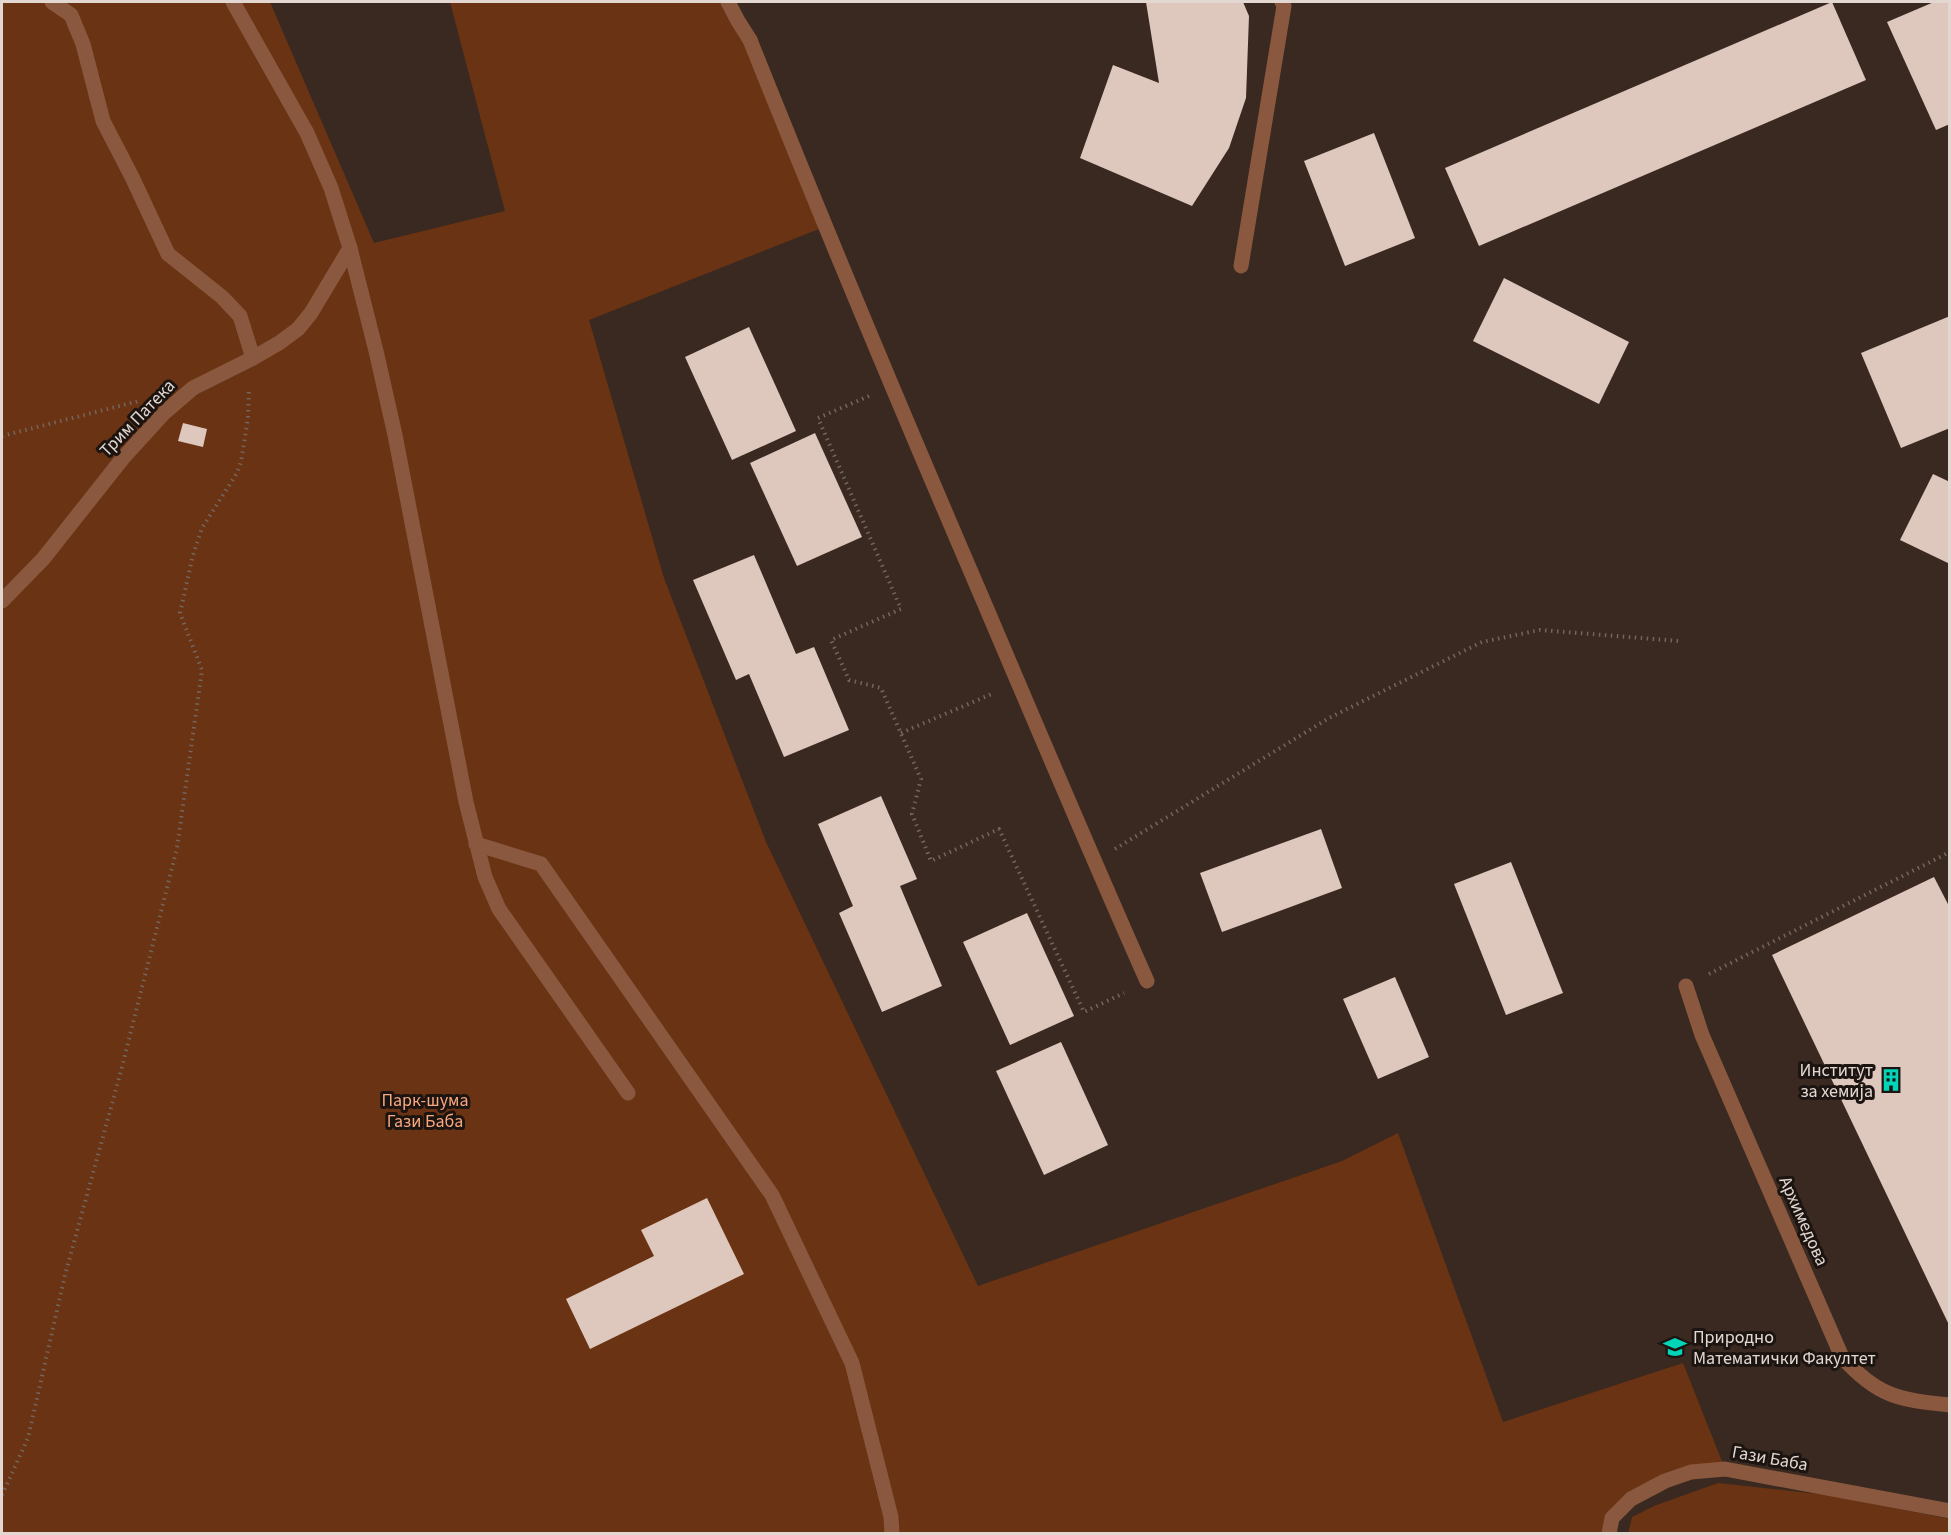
<svg xmlns="http://www.w3.org/2000/svg" width="1951" height="1535" font-family="'Source Sans 3',sans-serif">
  <style>
    .green { fill: #6a3313 }
    .building { fill: #dec7bc }
    .lines { fill: none; stroke-linecap: round; stroke-linejoin: round }
    .path { stroke: #74655d; stroke-width: 4; stroke-dasharray: 1.5 4.5; stroke-linecap: butt }
    .service { stroke: #8a583e; stroke-width: 15 }
    .pedestrian { stroke: #8a583e; stroke-width: 15 }
    .minor { stroke: #8a583e; stroke-width: 15 }
    .labels { text-anchor: middle; stroke-width: 6; stroke-linejoin: round; paint-order: stroke }
    .street-label { font-size: 18px; fill: #e3d7d1; stroke: #1c1410 }
    .poi-label { font-size: 18px; fill: #e3d7d1; stroke: #1c1410; text-anchor: end }
    .park-label { font-size: 18px; fill: #f9a77d; stroke: #1c1410 }
  </style>
  <rect width="100%" height="100%" fill="#3a2920"/>
  <g class="green">
    <path d="M2 2H270L374 243 505 211 450 2H728L824 227 589 320 664 578 766 842 978 1286 1342 1161 1398 1133 1503 1422 1683 1363 1725 1469 1631 1499 1609 1534 2 1533Z"/>
    <path d="M1718 1483 1827 1495 1950 1519 1949 1534H1628L1632 1517 1654 1506Z"/>
  </g>
  <g class="building">
    <path d="M1146 2H1243L1249 16 1246 98 1229 148 1192 206 1080 158 1113 65 1159 83Z"/>
    <path d="M1832 2 1866 80 1479 246 1445 168Z"/>
    <path d="M1934 2H1947L1950 6V124L1936 130 1887 22Z"/>
    <path d="M1374 133 1415 238 1345 266 1304 161Z"/>
    <path d="M1504 278 1629 342 1599 404 1473 341Z"/>
    <path d="M1950 316V428L1901 448 1861 353Z"/>
    <path d="M749 327 796 431 732 460 685 357Z"/>
    <path d="M183 423 207 429 203 447 178 441Z"/>
    <path d="M815 433 862 537 797 566 750 463Z"/>
    <path d="M1933 474 1950 482V564L1900 540Z"/>
    <path d="M754 555 796 654 814 647 849 730 784 757 749 674 736 680 693 580Z"/>
    <path d="M881 796 917 879 900 886 942 986 882 1012 839 913 853 906 818 824Z"/>
    <path d="M1321 829 1342 888 1222 932 1200 873Z"/>
    <path d="M1511 862 1563 993 1506 1015 1454 884Z"/>
    <path d="M1934 877 1950 908V1327L1772 955Z"/>
    <path d="M1027 913 1074 1016 1010 1045 963 942Z"/>
    <path d="M1395 977 1429 1057 1378 1079 1343 999Z"/>
    <path d="M1061 1042 1108 1145 1044 1175 996 1071Z"/>
    <path d="M707 1198 744 1274 590 1349 566 1299 654 1256 641 1230Z"/>
  </g>
  <g class="lines">
    <g class="path">
      <path d="M869 396 818 418 901 609 831 640 849 680 881 688 921 779 912 814 931 861 999 829 1084 1012 1124 993"/>
      <path d="M2 436 139 401"/>
      <path d="M901 733 994 693"/>
      <path d="M1115 849 1329 718 1482 642 1540 630 1679 641"/>
      <path d="M1709 974 1950 852"/>
      <path d="M2 1495 28 1438 65 1275 121 1071 177 848 202 670 180 613 193 555 202 528 237 473 241 462 248 418 249 389"/>
    </g>
    <g class="service">
      <path d="M750 40C825 228 903 414 983 600 1037 727 1091 855 1147 981"/>
      <path d="M1241 266 1284 6 1282 2"/>
    </g>
    <g class="pedestrian">
      <path d="M52 2 71 15 83 44 103 121 132 177 168 254 222 297 240 316 253 358"/>
      <path d="M2 601 43 559 123 458 164 413 193 388 253 358 279 343 298 329 311 313 350 248"/>
    </g>
    <g class="minor">
      <path d="M233 2 307 133 331 188 350 248 376 351 395 435 466 802 485 877 499 909 628 1093"/>
      <path d="M728 2 738 21 750 40"/>
      <path d="M476 844 541 864 772 1195 852 1363 891 1517 892 1534"/>
      <path d="M1686 986 1702 1035 1842 1357C1877 1396 1898 1400 1950 1405"/>
      <path d="M1609 1534 1612 1518 1631 1499 1665 1481 1691 1472 1725 1469 1950 1511"/>
    </g>
  </g>
  <defs>
    <g id="building-bare" transform="scale(1.8)"><path d="M-4-6H4V6H1V3H-1V6H-4ZM-2.5-4.3h1.7v1.8h-1.7ZM.8-4.3h1.7v1.8H.8ZM-2.5-1h1.7V.8h-1.7ZM.8-1h1.7V.8H.8Z" fill="#00d5b7" stroke="#1c1410" stroke-width="2.5" paint-order="stroke"/></g>
    <g id="university-bare" transform="scale(1.8)"><path d="M0-5L7-2L0 1L-7-2ZM-4 1L0 2.5L4 1V4Q0 6-4 4Z" fill="#00d5b7" stroke="#1c1410" stroke-width="2.5" paint-order="stroke"/></g>
  </defs>
  <g fill-rule="evenodd">
    <use href="#building-bare" x="1891" y="1080"/>
    <use href="#university-bare" x="1675" y="1347"/>
  </g>
  <g class="labels">
    <g class="street-label">
      <text transform="translate(137 418) rotate(-46)" y="6">Трим Патека</text>
      <text transform="translate(1804 1221) rotate(66)" y="6">Архимедова</text>
      <text transform="translate(1770 1458) rotate(10)" y="6">Гази Баба</text>
    </g>
    <g class="poi-label">
      <text x="1873" y="1076">Институт<tspan x="1873" dy="21">за хемија</tspan></text>
      <text x="1693" y="1343" text-anchor="start">Природно<tspan x="1693" dy="21">Математички Факултет</tspan></text>
    </g>
    <g class="park-label">
      <text x="425" y="1106">Парк-шума<tspan x="425" dy="21">Гази Баба</tspan></text>
    </g>
  </g>
  <rect width="1951" height="1535" fill="none" stroke="#e3d7d1" stroke-width="6"/>
</svg>
